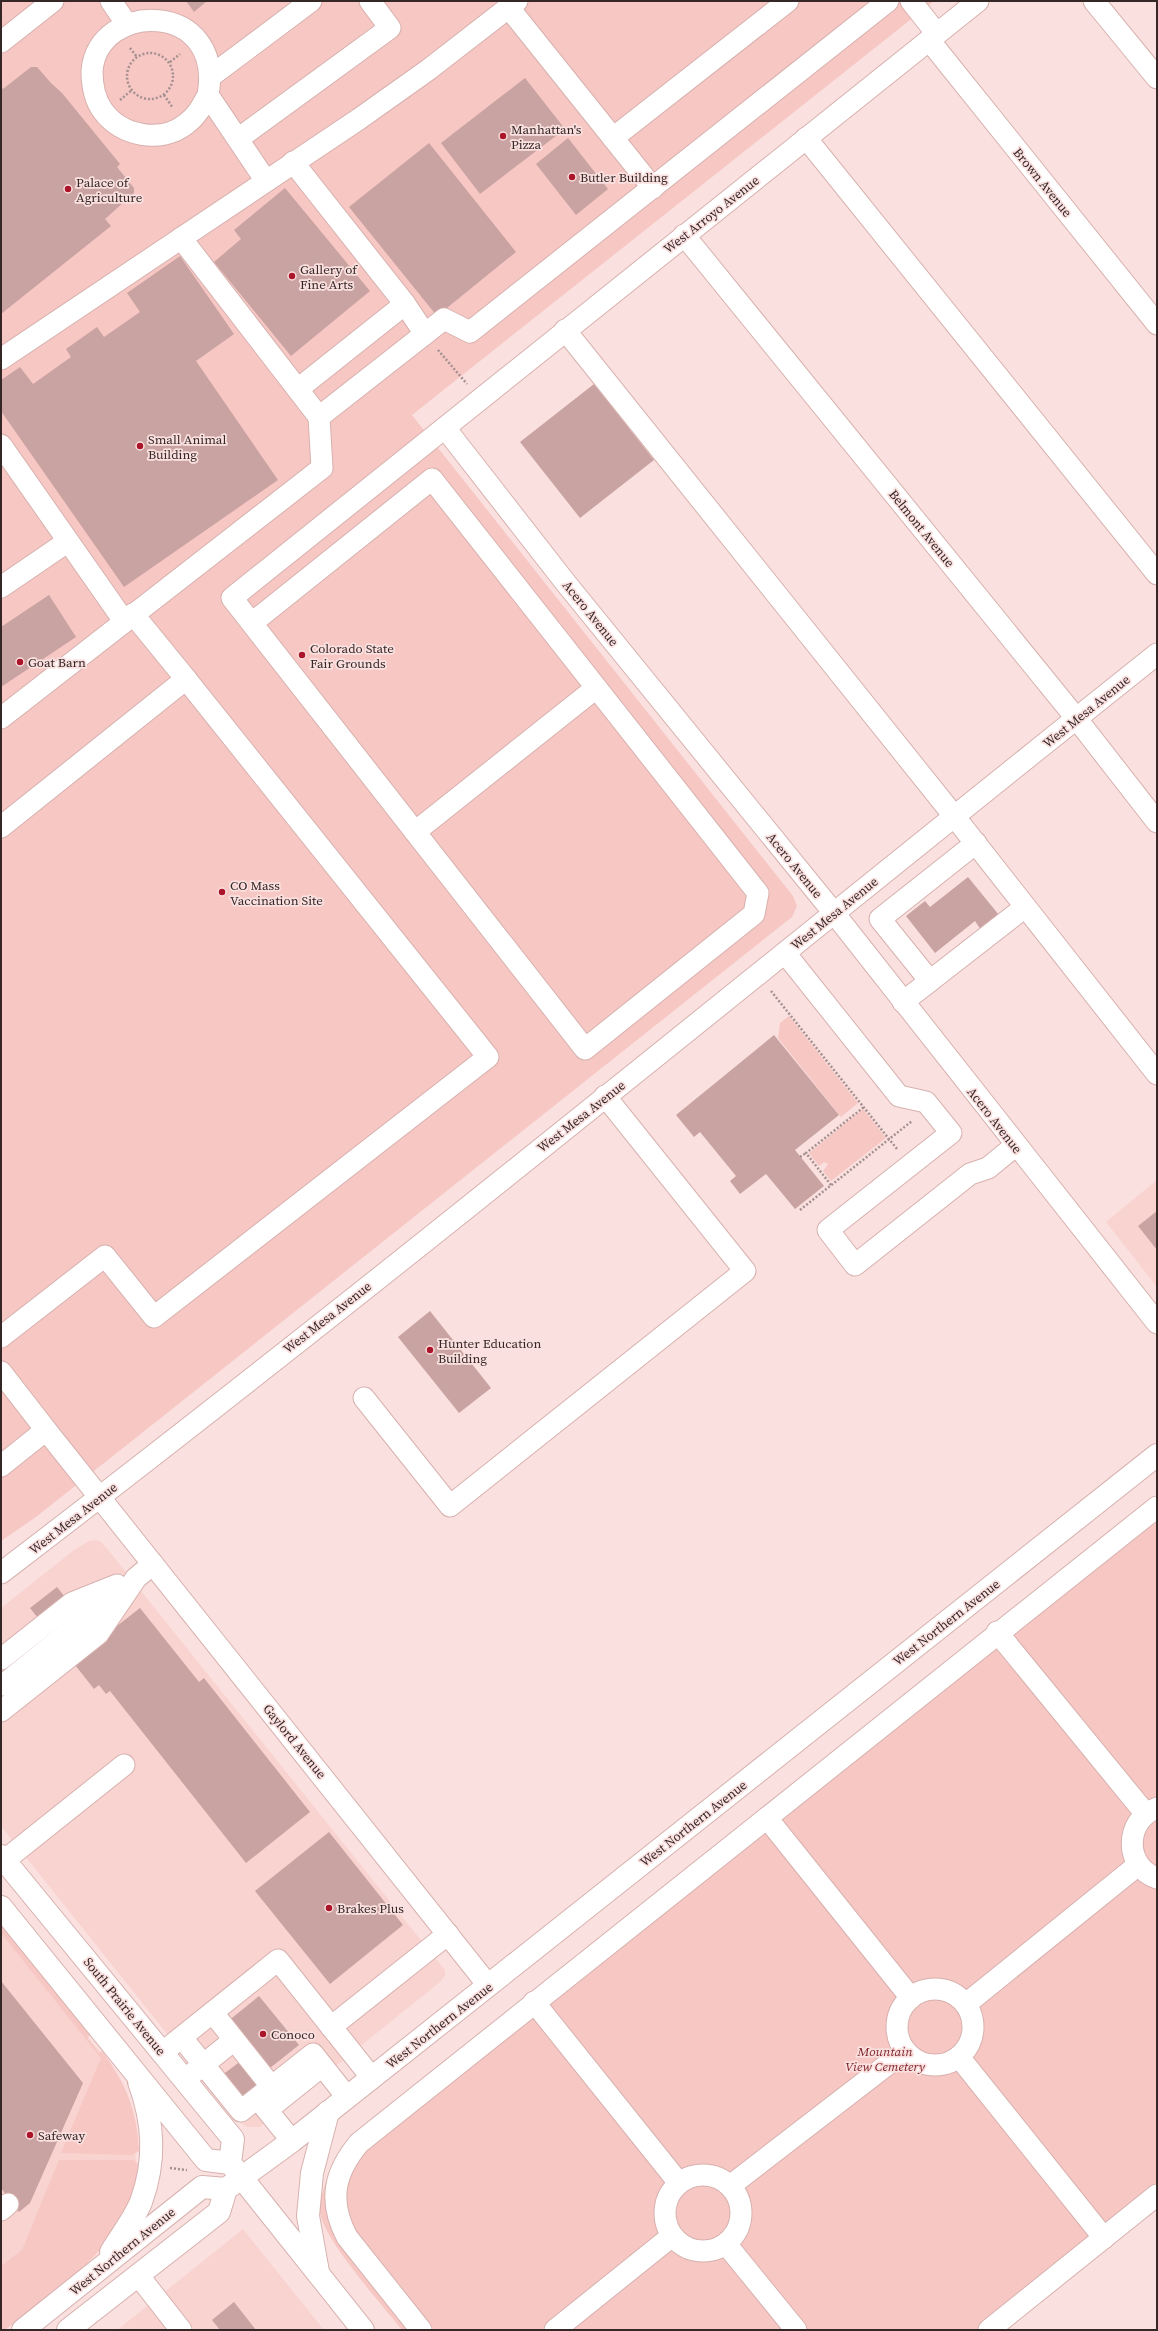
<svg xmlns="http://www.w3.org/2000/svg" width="1158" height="2331" font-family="'Source Serif 4',serif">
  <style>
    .built { fill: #f9d3d0 }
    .green { fill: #f7c7c4 }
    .building { fill: #c9a3a1 }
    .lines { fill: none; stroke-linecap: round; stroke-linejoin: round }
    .minor-casing { stroke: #d7b1ae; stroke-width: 23 }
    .major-casing { stroke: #d7b1ae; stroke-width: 24 }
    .path { stroke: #a4908f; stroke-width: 2.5; stroke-dasharray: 2 2; stroke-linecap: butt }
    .minor { stroke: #fff; stroke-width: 21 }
    .major { stroke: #fff; stroke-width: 22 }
    .poi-dot { fill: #aa1529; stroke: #fae1e0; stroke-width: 1.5 }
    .labels { text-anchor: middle; stroke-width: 3.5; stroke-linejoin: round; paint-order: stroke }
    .poi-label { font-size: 13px; fill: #362727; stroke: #fae1e0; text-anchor: start }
    .street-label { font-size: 13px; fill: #362727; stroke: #fae1e0 }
    .park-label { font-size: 13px; font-style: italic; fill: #7b1e23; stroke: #fae1e0 }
  </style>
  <rect width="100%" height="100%" fill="#fae1e0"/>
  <g class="built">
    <path d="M1157 1180V1287L1106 1222Z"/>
    <path d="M96 1540 101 1542 109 1551 445 1970V1976L440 1982 260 2127H247L235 2119 1 1826V1608L74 1550 89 1541Z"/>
    <path d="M1 1930 104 2057 131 2116 137 2169 125 2213 82 2268 4 2330H1Z"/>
    <path d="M243 2229 324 2330H117Z"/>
  </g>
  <g class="green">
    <path d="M1 1H934L412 415 793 896 797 906 792 917 36 1517 1 1541Z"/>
    <path d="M789 1016 858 1103 841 1117 778 1038 780 1023Z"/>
    <path d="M863 1109 886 1138 831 1181 823 1171 828 1164 824 1162 819 1166 809 1153Z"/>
    <path d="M1157 1496V2209L1005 2330H402C383 2306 323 2239 320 2212 319 2192 334 2163 342 2146Z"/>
    <path d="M1 1922 90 2035 87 2038 99 2053 102 2051C126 2084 137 2109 139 2151L132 2155 61 2153 101 2058 1 1933Z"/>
    <path d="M59 2160H133L138 2164C137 2176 135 2188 131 2200 111 2256 49 2294 5 2330H1V2266L22 2250Z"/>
  </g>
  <g class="building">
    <path d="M186 1H207L194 12Z"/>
    <path d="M31 67H37L51 83 62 93 120 164 117 167 134 188V193L105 219 111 226 1 314V86L3 89Z"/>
    <path d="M525 78 565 129 480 194 441 143Z"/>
    <path d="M568 138 608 189 576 215 536 164Z"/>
    <path d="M429 143 516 252 437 316 349 207Z"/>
    <path d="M285 188 370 291 291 356 214 262 241 239 234 230Z"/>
    <path d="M180 256 234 334 196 361 278 480 124 587 1 411V380L20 367 33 384 71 357 66 349 97 327 104 337 140 312 127 293Z"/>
    <path d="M594 384 654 460 580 518 520 442Z"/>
    <path d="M49 595 76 637 1 687V627Z"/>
    <path d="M968 877 999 915 981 930 975 921 935 953 906 916 925 901 930 907Z"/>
    <path d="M774 1035 839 1115 795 1150 824 1186 795 1209 766 1174 740 1194 730 1181 736 1176 700 1132 694 1137 676 1115Z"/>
    <path d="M1157 1211V1250L1138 1226Z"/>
    <path d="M430 1311 491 1388 459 1413 398 1337Z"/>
    <path d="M57 1587 99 1640 140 1608 199 1682 204 1678 310 1812 246 1863 110 1691 106 1694 99 1685 94 1689 30 1608Z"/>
    <path d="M329 1832 403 1925 330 1984 255 1891Z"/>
    <path d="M1 1981 83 2083 30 2203 19 2212 1 2188Z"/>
    <path d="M259 1996 299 2045 270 2068 265 2060 260 2064 227 2022Z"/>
    <path d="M246 2057 264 2081 240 2100 221 2076Z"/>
    <path d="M234 2302 256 2330H220L212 2320Z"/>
  </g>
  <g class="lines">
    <g class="minor-casing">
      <g id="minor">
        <path d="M111 1 126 23"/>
        <path d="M911 1 937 34"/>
        <path d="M1094 1 1157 78"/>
        <path d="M509 8 653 188"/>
        <path d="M929 40 1157 324"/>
        <path d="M1 42 53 1"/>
        <path d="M211 76 311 1"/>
        <path d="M208 95C202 106 197 116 186 124 161 144 121 136 103 111 94 99 92 86 92 71 98 0 225 0 208 95L266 181"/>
        <path d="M613 138 788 1"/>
        <path d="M806 138 1157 574"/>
        <path d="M238 139 390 28 370 1"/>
        <path d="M293 162 405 304 425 334"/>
        <path d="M684 235 1076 718 1157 822"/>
        <path d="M181 238 319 417"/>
        <path d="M565 330 954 816 1157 1074"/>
        <path d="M1 359 359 119 428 70 517 1"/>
        <path d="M298 389 405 304"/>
        <path d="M445 428 565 582 834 913 1157 1323"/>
        <path d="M1 445 124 621"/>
        <path d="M1 587 67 542"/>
        <path d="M133 614 186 679"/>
        <path d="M252 623 432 479 758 893 754 914 585 1049 232 598 978 1"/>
        <path d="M1 718 322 468 319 417 444 319 470 332 888 1"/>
        <path d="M1 827 186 679 488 1057 154 1317 105 1256 1 1337"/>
        <path d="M415 832 596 688"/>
        <path d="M785 953 899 1096 926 1102 951 1133 828 1230 855 1265 970 1174 988 1168 1015 1146"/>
        <path d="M930 981 880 919 976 843"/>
        <path d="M903 1002 1025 907"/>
        <path d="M1 1372 46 1430"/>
        <path d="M364 1398 450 1506 745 1271 605 1096"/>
        <path d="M1 1466 46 1430 488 1985"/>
        <path d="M1 1573C392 1274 772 961 1157 654"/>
        <path d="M997 1632 1145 1813"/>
        <path d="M1 1659 72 1603 117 1585"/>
        <path d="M3 1685 118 1592"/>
        <path d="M1 1711 98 1634 136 1578 153 1564"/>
        <path d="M1157 1808C1124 1820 1124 1867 1157 1878"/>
        <path d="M767 1818 911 1998"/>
        <path d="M5 1860 124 1765"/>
        <circle cx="935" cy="2027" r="38"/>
        <path d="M534 2002 679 2183"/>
        <path d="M966 2004 1138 1865"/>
        <path d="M213 2013 271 2086"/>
        <path d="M331 2027 448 1934"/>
        <path d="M182 2038 241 2111 313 2054 347 2097"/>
        <path d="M163 2052 278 1960 372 2078"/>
        <path d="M959 2057 1104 2238"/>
        <path d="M193 2073 234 2040"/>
        <path d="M259 2100 292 2141"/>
        <path d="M267 2110 322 2066"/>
        <circle cx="703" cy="2213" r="38"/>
        <path d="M730 2186 905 2051"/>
        <path d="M1 2210 8 2204"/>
        <path d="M726 2244 796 2330"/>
        <path d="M138 2275 181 2330"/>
        <path d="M421 2330 347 2237C328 2201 334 2173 359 2143L1157 1507"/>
        <path d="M555 2330 672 2236"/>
        <path d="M989 2330 1157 2195"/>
      </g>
    </g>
    <g class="major-casing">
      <g id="major">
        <path d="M1 1856 233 2139 230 2163"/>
        <path d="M1 1907 206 2160 230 2163 363 2330"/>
        <path d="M111 2252C121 2236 134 2219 141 2202 156 2161 154 2123 139 2082"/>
        <path d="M318 2272 308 2216 312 2173 328 2112"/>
        <path d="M23 2330 202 2187 226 2189"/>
        <path d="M68 2330 219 2212 226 2189 292 2141 1157 1455"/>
      </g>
    </g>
    <g class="path">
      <path d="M130 48 137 57"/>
      <circle cx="150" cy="76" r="23"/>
      <path d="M170 62 180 54"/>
      <path d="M164 95 173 108"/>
      <path d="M120 100 132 90"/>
      <path d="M438 350 467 384"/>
      <path d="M771 991 897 1149"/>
      <path d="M800 1157 806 1153"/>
      <path d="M831 1185 806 1153 864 1107"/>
      <path d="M800 1210 912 1121"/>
      <path d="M170 2168 187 2170"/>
    </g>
    <use href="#minor" class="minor"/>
    <use href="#major" class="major"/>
  </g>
  <g class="poi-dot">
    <circle cx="503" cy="136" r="4"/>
    <circle cx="572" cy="177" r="4"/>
    <circle cx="68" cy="189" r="4"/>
    <circle cx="292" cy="276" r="4"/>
    <circle cx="140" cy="446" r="4"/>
    <circle cx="302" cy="655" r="4"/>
    <circle cx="20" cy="662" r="4"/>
    <circle cx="222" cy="892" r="4"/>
    <circle cx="430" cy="1350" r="4"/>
    <circle cx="329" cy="1908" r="4"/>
    <circle cx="263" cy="2034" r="4"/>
    <circle cx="30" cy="2135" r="4"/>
  </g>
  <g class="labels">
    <g class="poi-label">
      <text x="511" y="134">Manhattan's<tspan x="511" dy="15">Pizza</tspan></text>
      <text x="580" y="182">Butler Building</text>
      <text x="76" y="187">Palace of<tspan x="76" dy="15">Agriculture</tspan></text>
      <text x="300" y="274">Gallery of<tspan x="300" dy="15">Fine Arts</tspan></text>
      <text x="148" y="444">Small Animal<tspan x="148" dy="15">Building</tspan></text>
      <text x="310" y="653">Colorado State<tspan x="310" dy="15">Fair Grounds</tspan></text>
      <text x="28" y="667">Goat Barn</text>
      <text x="230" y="890">CO Mass<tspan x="230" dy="15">Vaccination Site</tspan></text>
      <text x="438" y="1348">Hunter Education<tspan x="438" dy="15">Building</tspan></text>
      <text x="337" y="1913">Brakes Plus</text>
      <text x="271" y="2039">Conoco</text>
      <text x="38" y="2140">Safeway</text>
    </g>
    <g class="street-label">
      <text transform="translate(1043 182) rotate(51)" y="5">Brown Avenue</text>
      <text transform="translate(711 214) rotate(-38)" y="5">West Arroyo Avenue</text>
      <text transform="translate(922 528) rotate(51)" y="5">Belmont Avenue</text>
      <text transform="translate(591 613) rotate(51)" y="5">Acero Avenue</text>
      <text transform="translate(1086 711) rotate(-39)" y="5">West Mesa Avenue</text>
      <text transform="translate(795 865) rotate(51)" y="5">Acero Avenue</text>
      <text transform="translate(834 913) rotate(-39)" y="5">West Mesa Avenue</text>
      <text transform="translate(581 1116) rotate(-38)" y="5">West Mesa Avenue</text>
      <text transform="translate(995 1120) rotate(52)" y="5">Acero Avenue</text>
      <text transform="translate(327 1317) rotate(-38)" y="5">West Mesa Avenue</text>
      <text transform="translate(73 1518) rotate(-38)" y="5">West Mesa Avenue</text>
      <text transform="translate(946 1622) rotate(-38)" y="5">West Northern Avenue</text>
      <text transform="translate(295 1741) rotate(51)" y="5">Gaylord Avenue</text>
      <text transform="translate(693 1823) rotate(-38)" y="5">West Northern Avenue</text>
      <text transform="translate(125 2006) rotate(51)" y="5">South Prairie Avenue</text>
      <text transform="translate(439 2025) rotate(-38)" y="5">West Northern Avenue</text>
      <text transform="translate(122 2251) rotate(-39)" y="5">West Northern Avenue</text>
    </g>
    <g class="park-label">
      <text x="885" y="2056">Mountain<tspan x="885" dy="15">View Cemetery</tspan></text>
    </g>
  </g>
  <rect width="1158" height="2331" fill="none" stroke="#362727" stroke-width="4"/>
</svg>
